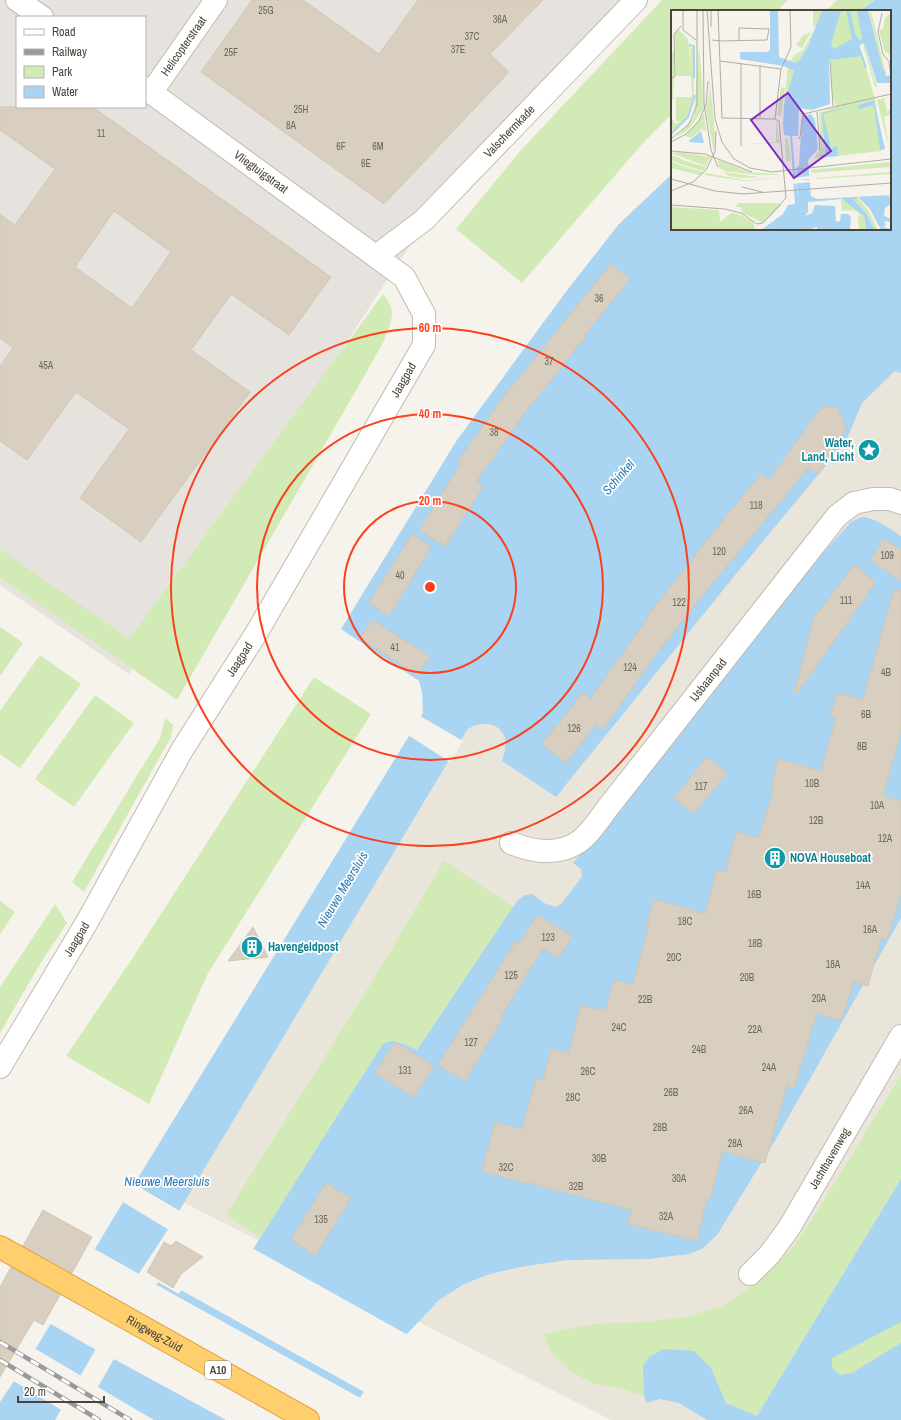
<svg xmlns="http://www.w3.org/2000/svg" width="901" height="1420" font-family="'Archivo Narrow',sans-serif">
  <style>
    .residential { fill: #eae5da }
    .industrial { fill: #e6e2dd; fill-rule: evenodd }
    .green { fill: #d2eab5 }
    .water { fill: #a9d4f2 }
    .pier { fill: #f6f3ec }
    .building { fill: #d8cfc1; stroke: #d3c7b4; fill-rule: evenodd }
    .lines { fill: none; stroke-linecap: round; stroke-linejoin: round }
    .street-casing { stroke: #c2bbae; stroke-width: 24 }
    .highway-casing { stroke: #e0a43c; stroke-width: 24 }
    .street { stroke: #fff; stroke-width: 22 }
    .highway { stroke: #ffcf6e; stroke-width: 22 }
    .rail-casing { stroke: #9a9a9a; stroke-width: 4.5 }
    .rail { stroke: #fff; stroke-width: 3; stroke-dasharray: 9; stroke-linecap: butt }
    .ring { fill: none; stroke: #fc3f1d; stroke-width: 2 }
    .labels { text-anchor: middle; stroke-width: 3.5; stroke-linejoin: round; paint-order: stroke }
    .number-label { font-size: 10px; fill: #6e675b }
    .shield { fill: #fff; stroke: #817c74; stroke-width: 1 }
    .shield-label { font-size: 11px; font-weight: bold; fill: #4b4439 }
    .street-label { font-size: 12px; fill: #4b4439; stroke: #fff }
    .culture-label { font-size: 12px; font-weight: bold; fill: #0d838f; stroke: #fff; text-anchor: start }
    .water-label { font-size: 13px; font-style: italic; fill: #2e7ab2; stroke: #fff }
    .inset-river { fill: none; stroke: #a9d4f2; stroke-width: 2 }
    .inset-road { fill: none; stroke: #b2ada4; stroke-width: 1 }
    .view { fill: #7b2cbf; fill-opacity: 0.15; stroke: #7b2cbf; stroke-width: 2 }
    .inset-edge { fill: none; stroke: #4b4439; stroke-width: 2 }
    .centre { fill: #fc3f1d; stroke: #fff; stroke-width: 2 }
    .ring-label { font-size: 12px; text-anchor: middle; font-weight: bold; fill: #fc3f1d; stroke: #fff; stroke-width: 3.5; stroke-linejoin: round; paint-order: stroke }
  </style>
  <rect width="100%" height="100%" fill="#f6f3ec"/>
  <path class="residential" d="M901 266V1420H611L167 1194 534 570Z"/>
  <path class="industrial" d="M0 0H629L445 192 129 674 0 585ZM17 17H145V107H17Z"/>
  <g class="green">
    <path d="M662 0H788L777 11H672V114L643 143 522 283 456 229 522 149Z"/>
    <path d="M837 0H875L860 11H826Z"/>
    <path d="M383 294C388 300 393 308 392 316 389 337 374 357 365 375L177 700 0 577V549L129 639Z"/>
    <path d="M0 627 23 643 0 676Z"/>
    <path d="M40 655 81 684 20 768 0 754V711Z"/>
    <path d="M314 677 371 714 208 973 149 1104 66 1056 130 962Z"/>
    <path d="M95 695 134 723 74 807 35 779Z"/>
    <path d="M165 718 173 725 171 737 84 892 72 882 160 738Z"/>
    <path d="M444 861 513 907 417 1050 399 1041 382 1045 261 1238 231 1218 227 1213 375 977Z"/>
    <path d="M0 901 15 912 0 934Z"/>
    <path d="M55 904 67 923 40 964 0 1033V987Z"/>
    <path d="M901 1075V1179L757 1416 726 1403 711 1368 649 1357 643 1366 644 1396 618 1388 594 1384 571 1372 550 1351 544 1334 594 1324 642 1322 686 1317 724 1305 761 1279 791 1250 810 1223Z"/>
    <path d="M901 1231V1420H805L832 1358Z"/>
  </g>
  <g class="water">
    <path d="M875 0H901V373L895 371 862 403 846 441 736 574 556 797 502 761C504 753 508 743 504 735 497 721 478 721 467 730L169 1228 140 1272 55 1420H0V1402L38 1345 111 1222 423 713 422 692 419 681 341 629 457 440 568 289 619 224 672 174V229H890V11H860Z"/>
    <path d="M861 517C875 517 890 529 901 536V918L776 1139 717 1235 702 1249 689 1254 648 1259 567 1260 520 1267 490 1274 464 1284 439 1300 407 1334 363 1393 346 1420H79L158 1282 179 1294 204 1249 240 1270 382 1045C394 1036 405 1045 417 1050L517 901 525 895 533 894 544 903 555 907 561 904 582 877 581 869 573 863 804 574 851 522Z"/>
    <path d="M901 1179V1322L832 1358V1368L840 1375 852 1373 901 1343V1420H707L679 1403 660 1399 647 1403 644 1396 643 1366 649 1357 664 1349 694 1351 711 1368 726 1403 757 1416Z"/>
  </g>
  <g class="pier">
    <path d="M420 716 463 741 450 762 408 735Z"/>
    <path d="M134 1184 180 1211 169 1230 123 1202Z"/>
    <path d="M202 1247H205L239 1268 252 1248 408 1335 366 1393 179 1289Z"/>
    <path d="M93 1248 141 1275 98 1351 49 1323Z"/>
    <path d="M155 1284 362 1399 349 1420H226L112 1358Z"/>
    <path d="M34 1348 83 1377 63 1411 12 1380Z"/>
    <path d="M96 1386 154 1420H78L77 1419Z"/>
  </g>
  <g class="building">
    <path d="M252 0H303L379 54 418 0H543L490 54 509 72 384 204 201 72Z"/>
    <path d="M0 107H93L331 277 289 335 231 294 191 350 250 392 141 542 80 498 129 429 76 392 27 460 0 441V366L13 348 0 338V214L15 225 55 169 0 130ZM114 211 171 252 132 308 75 267Z"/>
    <path d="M611 264 630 279 584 336 585 337 534 402 533 401 476 482 483 487 445 546 419 530 461 464 458 461 510 388H511Z"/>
    <path d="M826 406 837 408 846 429 819 474 808 468 701 597 657 653 603 729 596 724 566 763 542 744 583 693 590 699 648 618 647 617 727 515 761 474 769 480 816 414Z"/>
    <path d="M412 534 431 547 389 616 369 603Z"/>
    <path d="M884 539 901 550V581L870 560Z"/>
    <path d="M854 565 876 582 796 694 794 693 814 618Z"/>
    <path d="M894 590 901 591V731L883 796 901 801V894L887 939 881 938 868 986 853 982 841 1021 816 1013 805 1054H804L794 1088 787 1085 765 1163 723 1151 710 1199H707L697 1241 628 1224 632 1210 525 1182V1183L482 1171 495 1122 522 1129 536 1078 543 1080 551 1049 569 1053 581 1005 605 1011 614 980 633 985 649 923H647L654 899 705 914 717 870 726 872 736 832 759 838 774 787 771 786 778 759 821 771 836 718 830 717 837 693 863 700Z"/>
    <path d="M372 620 430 656 417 675 360 638Z"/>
    <path d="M707 757 727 773 694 814 674 798Z"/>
    <path d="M537 915 572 936 559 958 543 948 501 1017 503 1018 465 1081 438 1065 516 941 520 943Z"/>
    <path d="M253 927 268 957 228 961Z"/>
    <path d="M395 1042 434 1066 414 1097 375 1073Z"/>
    <path d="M326 1183 351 1198 316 1255 291 1240Z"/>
    <path d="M43 1210 92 1237 72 1273 23 1246Z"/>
    <path d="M176 1241 203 1257 181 1274 173 1288 147 1272 164 1242 171 1246Z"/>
    <path d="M11 1267 60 1295 43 1325 34 1320 0 1377V1287Z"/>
  </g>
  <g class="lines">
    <g class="street-casing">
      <g id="street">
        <path d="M17 0 42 17"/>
        <path id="s1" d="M151 93 216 0"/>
        <path id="s2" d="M376 256 424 220 636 0"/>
        <path id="s3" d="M511 843C533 852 559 856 580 841 592 832 601 816 610 805L837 516 854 503 873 499H890L901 503"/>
        <path id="s4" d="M0 1067 87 922 182 750 257 632 424 345V314L404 277 145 88"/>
        <path id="s5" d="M750 1274 770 1254 789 1228 901 1036"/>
      </g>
    </g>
    <g class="highway-casing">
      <g id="highway">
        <path id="s6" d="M0 1247 308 1420"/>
      </g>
    </g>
    <use href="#street" class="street"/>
    <use href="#highway" class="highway"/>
    <g class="rail-casing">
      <g id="rail">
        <path d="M0 1342 130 1420"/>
        <path d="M0 1360 99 1420"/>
      </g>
    </g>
    <use href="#rail" class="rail"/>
  </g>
  <g class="ring">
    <circle cx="430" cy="587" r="86"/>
    <circle cx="430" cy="587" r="173"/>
    <circle cx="430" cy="587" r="259"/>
  </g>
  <defs>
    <g id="sight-disc" transform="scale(1.15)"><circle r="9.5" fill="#0f9aa8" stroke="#fff"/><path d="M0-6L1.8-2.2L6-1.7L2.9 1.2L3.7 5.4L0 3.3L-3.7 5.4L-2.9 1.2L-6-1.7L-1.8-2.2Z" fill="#fff"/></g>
    <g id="building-disc" transform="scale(1.15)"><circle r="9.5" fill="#0f9aa8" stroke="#fff"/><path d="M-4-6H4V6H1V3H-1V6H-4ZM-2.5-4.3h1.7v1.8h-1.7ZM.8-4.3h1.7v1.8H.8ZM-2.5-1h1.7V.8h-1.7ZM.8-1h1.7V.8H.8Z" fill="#fff"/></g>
  </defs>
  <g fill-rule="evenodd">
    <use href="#sight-disc" x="869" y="450"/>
    <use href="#building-disc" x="775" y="858"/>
    <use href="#building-disc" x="252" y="947"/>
  </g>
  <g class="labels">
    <g class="number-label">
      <text x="266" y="14">25G</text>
      <text x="500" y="23">36A</text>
      <text x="472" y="40">37C</text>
      <text x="458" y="53">37E</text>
      <text x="231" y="56">25F</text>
      <text x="301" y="113">25H</text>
      <text x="291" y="129">8A</text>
      <text x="101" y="137">11</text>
      <text x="341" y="150">6F</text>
      <text x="378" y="150">6M</text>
      <text x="366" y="167">6E</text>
      <text x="599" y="302">36</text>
      <text x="549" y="365">37</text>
      <text x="46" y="369">45A</text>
      <text x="494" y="436">38</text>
      <text x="756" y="509">118</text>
      <text x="719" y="555">120</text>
      <text x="887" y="559">109</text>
      <text x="400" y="579">40</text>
      <text x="846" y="604">111</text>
      <text x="679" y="606">122</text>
      <text x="395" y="651">41</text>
      <text x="630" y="671">124</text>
      <text x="886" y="676">4B</text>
      <text x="866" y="718">6B</text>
      <text x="574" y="732">126</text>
      <text x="862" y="750">8B</text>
      <text x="812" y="787">10B</text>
      <text x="701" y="790">117</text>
      <text x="877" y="809">10A</text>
      <text x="816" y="824">12B</text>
      <text x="885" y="842">12A</text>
      <text x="863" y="889">14A</text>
      <text x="754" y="898">16B</text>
      <text x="685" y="925">18C</text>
      <text x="870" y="933">16A</text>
      <text x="548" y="941">123</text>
      <text x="755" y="947">18B</text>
      <text x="674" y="961">20C</text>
      <text x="833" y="968">18A</text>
      <text x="511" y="979">125</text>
      <text x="747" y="981">20B</text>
      <text x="819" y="1002">20A</text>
      <text x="645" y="1003">22B</text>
      <text x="619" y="1031">24C</text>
      <text x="755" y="1033">22A</text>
      <text x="471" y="1046">127</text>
      <text x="699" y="1053">24B</text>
      <text x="769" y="1071">24A</text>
      <text x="405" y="1074">131</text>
      <text x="588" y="1075">26C</text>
      <text x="671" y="1096">26B</text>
      <text x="573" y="1101">28C</text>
      <text x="746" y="1114">26A</text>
      <text x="660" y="1131">28B</text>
      <text x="735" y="1147">28A</text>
      <text x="599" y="1162">30B</text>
      <text x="506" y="1171">32C</text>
      <text x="679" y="1182">30A</text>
      <text x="576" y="1190">32B</text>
      <text x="666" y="1220">32A</text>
      <text x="321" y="1223">135</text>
    </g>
    <rect class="shield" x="205" y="1361" width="26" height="18" rx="3"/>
    <g class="shield-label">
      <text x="218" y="1374">A10</text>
    </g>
    <g class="street-label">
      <text dy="4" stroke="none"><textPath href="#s1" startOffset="57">Helicopterstraat</textPath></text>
      <text dy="4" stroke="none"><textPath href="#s2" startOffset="183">Valschermkade</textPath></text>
      <text transform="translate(261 172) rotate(36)" y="4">Vliegtuigstraat</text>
      <text dy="4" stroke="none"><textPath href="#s4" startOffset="797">Jaagpad</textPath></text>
      <text dy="4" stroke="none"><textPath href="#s4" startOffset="473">Jaagpad</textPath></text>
      <text dy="4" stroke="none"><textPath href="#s3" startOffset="278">IJsbaanpad</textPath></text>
      <text dy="4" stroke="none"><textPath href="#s4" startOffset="149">Jaagpad</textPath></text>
      <text dy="4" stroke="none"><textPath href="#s5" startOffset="141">Jachthavenweg</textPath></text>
      <text dy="4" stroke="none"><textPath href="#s6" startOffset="177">Ringweg-Zuid</textPath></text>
    </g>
    <g class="culture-label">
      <text x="854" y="447" text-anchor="end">Water,<tspan x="854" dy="14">Land, Licht</tspan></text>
      <text x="790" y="862">NOVA Houseboat</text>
      <text x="268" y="951">Havengeldpost</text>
    </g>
    <g class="water-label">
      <text transform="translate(618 477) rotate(-49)" y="5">Schinkel</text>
      <text transform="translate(342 889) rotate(-59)" y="5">Nieuwe Meersluis</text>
      <text x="167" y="1186">Nieuwe Meersluis</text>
    </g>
  </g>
  <g transform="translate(671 10)">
    <rect width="220" height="220" fill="#f6f3ec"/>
    <path d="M142 0H151L148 10 140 29 129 50 124 53 119 52 123 45 132 40 145 17 146 14 142 18ZM169 0H188L193 28 189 37 204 89 210 141 157 147 152 123 154 145 145 149 143 148 150 137 148 103 165 97 162 89 158 39ZM198 2H200L202 9 214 60 212 61ZM220 3V47L217 43H214L208 20 212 19 214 8ZM7 19 17 29 21 63 19 37 22 38 23 87 16 108 0 124V110H3V114L10 111H5V87H20L21 84 20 66H5L4 24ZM140 22 131 38 125 35 132 25ZM28 34 33 98 17 120 5 127 23 107ZM192 34 194 35 206 77H204ZM0 42H3V66L2 90H0ZM37 52 44 124 43 143 35 100 39 80ZM117 57 122 59 124 63 113 95ZM110 77 114 78 110 106 106 105ZM220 86 213 89 216 101 220 100V104L213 107 219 141 206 90ZM33 104 35 121 31 119 20 128 14 126ZM105 110 109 133 73 134 105 132ZM114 128H117L120 151H115ZM8 142 40 147 35 156 0 143ZM0 145 15 151 35 157 33 161 12 155 0 150ZM47 150 78 162 113 165H85L53 161 48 157ZM0 151 11 156 32 162 29 165 0 158ZM218 152 219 157 141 163 140 160ZM54 162 87 167H105L70 168 57 166ZM219 162 220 164 145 169V168ZM35 163 73 170 113 168 73 171 33 165ZM186 187 197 200 207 220H204L195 203 183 190ZM170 190H175L193 206 195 219 197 220H188L187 206 190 205 183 200 171 201ZM67 193H107L111 195 92 213 71 203 70 197H65ZM0 197 48 200 49 212 60 203 67 204 82 212 84 219 0 220Z" fill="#d2eab5"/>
    <path d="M99 0H107L108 47 124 53 129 50 138 34 151 0H170L160 34 163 39 181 29 175 0H179L184 24 189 31 191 28 186 0H197L212 60H214L215 66 220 65V73H206L194 35 191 33 188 36 192 46 158 50 159 94 141 100 128 98 127 126H121L127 190 125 158 128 155 131 106 140 104 144 110 147 139 137 150 140 186 146 189 218 185 220 194 214 198 213 206 220 209V212L213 211 215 215 212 217 220 219 210 220 199 199 187 187 183 190 195 203 204 220 195 219 193 206 171 189 137 192V202L134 206 141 203 144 195 164 196 165 212 169 211 170 204H177L180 207 179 220H146V217L137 220H90L112 204 117 195 124 194 119 126 113 125 112 114 113 95 123 61 113 56 69 49V42H96L99 40ZM203 90 214 139 209 140 203 95 188 99 186 96ZM183 95 152 104 160 138 166 136 167 146 149 148V145H154L151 103ZM30 121 33 133 18 132V131Z" fill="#a9d4f2"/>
    <path d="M140 166V169L125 170H140V172L121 174 120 168Z" fill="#f6f3ec"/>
    <path class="inset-river" d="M18 35 23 36V68M191 46 195 58M0 124 17 107 24 85"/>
    <path class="inset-road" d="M12 0V20L25 30M32 0 33 93 40 140 47 157M36 0 44 109 51 132 63 149 79 158 101 162 220 149M47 0 51 108 104 109M211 3 207 22 212 44 220 54M40 17V0M41 30 50 31 96 30 98 19 68 18V30M49 51 110 59 104 109M159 51 162 96M218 53 220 66M89 55V109M110 59 120 37 119 0M0 68 4 67 3 24 10 16M146 102 149 140M0 129 18 114 26 95V0M127 129 129 127 132 104 220 84M0 132 15 124 28 111 35 95 37 71M70 136V53M0 141 34 144 81 162M0 169 44 181 72 184 220 173M71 177 91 182M0 181 22 172 35 160 44 142 45 121M0 195 54 199 70 203 86 214 92 213 115 188 108 111 104 109"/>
    <path class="view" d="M117 83 160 141 123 168 80 110Z"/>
    <rect width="220" height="220" class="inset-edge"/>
  </g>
  <circle cx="430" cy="587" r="6" class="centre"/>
  <g class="ring-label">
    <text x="430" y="332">60 m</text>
    <text x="430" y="418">40 m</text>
    <text x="430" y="505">20 m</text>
  </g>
  <rect x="16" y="16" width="130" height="92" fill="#ffffff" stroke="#b7b4b0"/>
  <rect x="24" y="29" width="20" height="6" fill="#ffffff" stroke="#b7b4b0"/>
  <text x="52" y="36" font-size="12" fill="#4b4439">Road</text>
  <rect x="24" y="49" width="20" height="6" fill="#9a9a9a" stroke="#b7b4b0"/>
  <text x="52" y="56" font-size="12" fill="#4b4439">Railway</text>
  <rect x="24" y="66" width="20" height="12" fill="#d2eab5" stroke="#b7b4b0"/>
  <text x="52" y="76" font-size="12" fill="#4b4439">Park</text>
  <rect x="24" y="86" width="20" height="12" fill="#a9d4f2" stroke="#b7b4b0"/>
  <text x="52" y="96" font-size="12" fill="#4b4439">Water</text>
  <path d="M18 1396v6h86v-6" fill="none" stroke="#4b4439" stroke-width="2"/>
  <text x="24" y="1396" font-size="12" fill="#4b4439" stroke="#ffffff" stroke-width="3" paint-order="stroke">20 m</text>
</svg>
